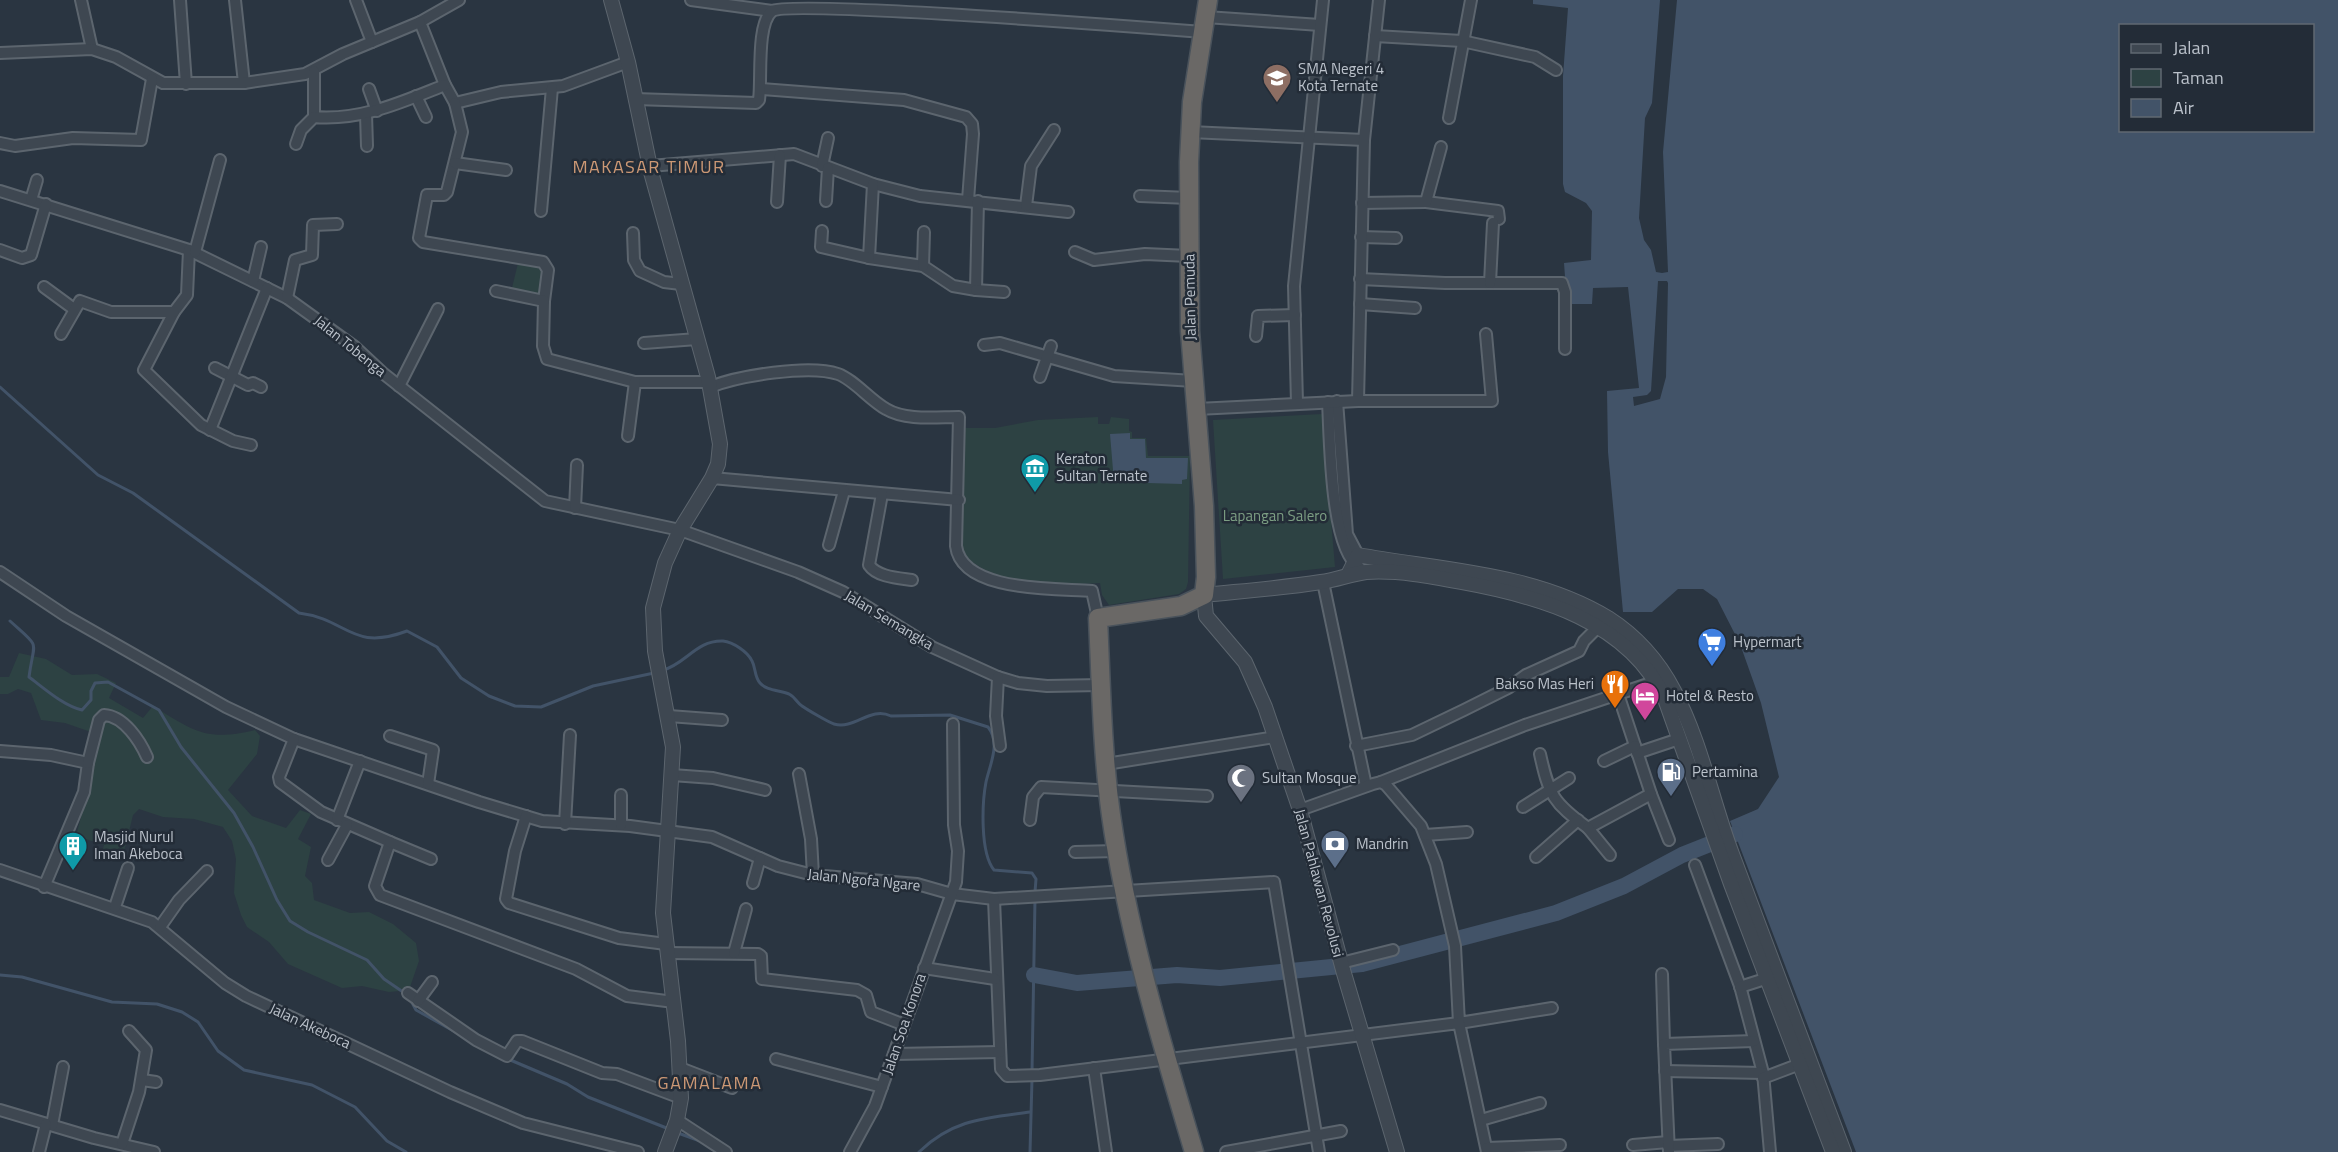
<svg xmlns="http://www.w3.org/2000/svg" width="2338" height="1152" font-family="'Titillium Web',sans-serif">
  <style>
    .green { fill: #2d4243 }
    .water { fill: #425368; fill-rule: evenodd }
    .pier { fill: #2a3541 }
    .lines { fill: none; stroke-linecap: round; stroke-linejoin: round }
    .stream { stroke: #425368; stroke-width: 3 }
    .river { stroke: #425368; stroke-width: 16 }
    .minor-casing { stroke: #5c656e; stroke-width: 14 }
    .tertiary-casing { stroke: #5c656e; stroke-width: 16 }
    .trunk-casing { stroke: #49525b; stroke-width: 21 }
    .minor { stroke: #3e4751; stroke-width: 10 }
    .tertiary { stroke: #3e4751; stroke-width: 14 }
    .trunk { stroke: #6a6866; stroke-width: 18 }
    .labels { text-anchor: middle; stroke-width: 5; stroke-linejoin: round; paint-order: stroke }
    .poi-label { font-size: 15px; fill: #bbc2cb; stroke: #232c37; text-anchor: start }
    .street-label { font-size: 15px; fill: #bbc2cb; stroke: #232c37 }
    .park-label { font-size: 15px; fill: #7c9e83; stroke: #232c37 }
    .quarter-label { font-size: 18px; letter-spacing: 1.5px; fill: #cc9875; stroke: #232c37 }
  </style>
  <rect width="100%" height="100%" fill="#2a3541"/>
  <g class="green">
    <path d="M518 263 547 269 542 294 512 288Z"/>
    <path d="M1322 414 1335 567 1223 579 1213 420Z"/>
    <path d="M1098 417V424H1109L1111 417 1129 419V431L1132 432V438H1146L1148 456H1190L1188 582 1186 589 1179 594 1109 605 1102 595 1100 583C1052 585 998 588 961 553L964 428H995L1038 420Z"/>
    <path d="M19 653 46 659 72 675 97 674 116 683 109 698 143 718 153 706C194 731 206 742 255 730L260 736 257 754 228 790 252 816 286 828 300 810 311 814 298 839 311 847 305 876 312 883 314 900 350 913 369 912 393 924 416 943 419 961 409 990 389 992 362 986 342 988 288 964 269 942 247 927 241 915 234 893 236 859 232 841 223 827 194 819 163 817 139 809 133 815 122 860 116 861 102 853 104 845 76 836 87 794 91 732 65 723 41 720 31 693 18 689 8 694H0V677H9Z"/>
  </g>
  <g class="water">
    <path d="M1533 0H2338V1152H1856L1730 821 1758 809 1779 777 1761 703 1740 644 1717 599 1703 589H1678L1652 612H1623L1608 452 1607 391 1639 388 1628 287 1593 288 1592 304H1567L1564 263 1591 260 1592 211 1586 203 1565 192 1563 184V76L1568 8 1533 4ZM2120 26H2312V130H2120Z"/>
    <path d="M1130 433V439H1145L1146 458H1188L1187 479 1182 480V484L1114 482 1110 434Z"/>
  </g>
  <g class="pier">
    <path d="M1660 0H1677L1663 152 1668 272 1662 273 1656 272 1651 250 1644 240 1639 218 1645 118 1652 103Z"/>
    <path d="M1658 281H1667L1668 283 1666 377 1660 399 1634 406 1633 397 1647 395 1651 391Z"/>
  </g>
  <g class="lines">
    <g class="stream">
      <path d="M0 387 98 475 133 493 299 613C348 619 351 652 407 631L437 647 461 678 489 696 515 706 541 707 593 686 654 673"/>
      <path d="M10 621C42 650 34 638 29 677 45 689 64 706 82 710L91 700V691L95 683 108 682 159 710 181 747 234 813 253 847 277 900 290 921 308 932 367 960 384 979 406 994"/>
      <path d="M663 670C686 664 696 640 723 641 733 642 748 652 752 661 756 668 754 676 760 683 767 691 779 690 789 694 795 697 797 703 802 706 806 709 830 723 834 724 855 730 870 706 891 716L950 715 988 727C1001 743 990 764 986 782 982 803 980 853 994 870L1032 873 1036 879 1035 892"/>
      <path d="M0 975 22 977 112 1002 157 1004 182 1012 198 1022 218 1051 244 1070 312 1085 355 1107 387 1141 406 1152"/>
      <path d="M410 999 416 1010 459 1034"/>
      <path d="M508 1059 567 1084 588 1097 669 1129"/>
      <path d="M1032 1072 1035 899"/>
      <path d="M678 1133 700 1141"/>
      <path d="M919 1152C953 1119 986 1118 1030 1112"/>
      <path d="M1030 1152 1032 1079"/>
    </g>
    <path class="river" d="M1034 975 1077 983 1177 975 1220 978 1362 964 1556 913 1624 886 1682 855 1735 834"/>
    <g class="minor-casing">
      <g id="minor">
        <path d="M81 0 92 49"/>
        <path d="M180 0 186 84"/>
        <path d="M235 0 244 83"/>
        <path d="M356 0 372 42"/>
        <path d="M459 0 420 22 445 85 455 103 501 92 563 86 628 62"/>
        <path d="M691 0 772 11"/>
        <path d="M1206 17 1320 25"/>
        <path d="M1375 36 1462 41 1535 57 1556 70"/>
        <path d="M0 53 92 49 116 57 163 83H244L305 74 343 54 420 22"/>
        <path d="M314 71V117"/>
        <path d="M369 89 377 111"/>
        <path d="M761 89 904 100 966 117 972 124 973 134 968 200"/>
        <path d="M416 96 426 117"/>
        <path d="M635 99 756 103 759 100C762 80 756 24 772 11 792 0 1152 28 1203 32"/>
        <path d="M455 103 462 132 447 192 444 195H427L419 238 423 242 543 262 548 270 544 301"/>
        <path d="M366 114 367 146"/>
        <path d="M1449 118 1471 0"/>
        <path d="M1190 132 1364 140"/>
        <path d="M0 143 15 146 73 138 141 140 152 79"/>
        <path d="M296 144 301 130 314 117C361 121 402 102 445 85"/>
        <path d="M455 163 506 170"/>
        <path d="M650 166 794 154 873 184 920 196 1068 212"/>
        <path d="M822 166 828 138"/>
        <path d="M873 184 869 258 923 266 953 286 976 290 978 201"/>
        <path d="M0 191 189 250 287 298 355 347 384 374 545 501 680 530 798 572 843 592 932 647 998 677 1018 683 1047 686 1101 685"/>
        <path d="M1140 196 1189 198"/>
        <path d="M31 200 37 180"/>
        <path d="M826 201 828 168"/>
        <path d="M777 202 780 155"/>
        <path d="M1426 202 1498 211 1499 219"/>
        <path d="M1362 203 1426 202 1441 147"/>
        <path d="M1026 206 1031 166 1054 130"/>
        <path d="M541 211 552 88"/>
        <path d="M822 231 821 247 869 258"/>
        <path d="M633 233 634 260 640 271 664 282 681 284"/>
        <path d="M1361 237 1396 238"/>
        <path d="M0 250 22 258 31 255 46 204"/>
        <path d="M189 250 187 295 174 312 144 370 201 425 233 441 251 445"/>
        <path d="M195 252 220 160"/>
        <path d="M1075 252 1094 260 1145 254 1189 256"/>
        <path d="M923 266 924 232"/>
        <path d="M1360 279 1445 283H1562L1565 292V349"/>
        <path d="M253 281 261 247"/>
        <path d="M1490 283 1493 223"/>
        <path d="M44 287 74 309"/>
        <path d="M976 290 1004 292"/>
        <path d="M496 291 544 301 543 346 547 359 635 382H709"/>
        <path d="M287 298 295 260 312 255 313 225 337 224"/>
        <path d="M1360 304 1415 308"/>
        <path d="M61 334 80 301 111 312H174"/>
        <path d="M1256 336 1258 316 1295 315"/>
        <path d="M644 343 697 339"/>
        <path d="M984 345 1000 343 1114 376 1194 381"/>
        <path d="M215 368 248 385 253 383 261 387"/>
        <path d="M1040 377 1051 346"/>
        <path d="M399 386 438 309"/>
        <path d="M710 387C738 376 809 364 838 374 853 379 871 401 886 409 906 421 936 417 959 417L956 546C962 593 1057 588 1092 591L1098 618"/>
        <path d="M1337 401 1347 534 1358 555"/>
        <path d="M1358 401 1364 140 1379 0"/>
        <path d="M1328 402C1330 436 1330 549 1359 567"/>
        <path d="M1297 403 1294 286 1323 0"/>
        <path d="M1197 409 1358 401H1492L1486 334"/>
        <path d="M210 430 267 288"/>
        <path d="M628 436 635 382"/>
        <path d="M712 478 959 500"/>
        <path d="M882 494 869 565C877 577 898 578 912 580"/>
        <path d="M575 508 577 465"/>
        <path d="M829 545 844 491"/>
        <path d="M0 572 66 616 226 707 294 739 479 802 542 821 630 826 712 837 778 866 813 875 917 884 952 894 994 899 1274 882 1319 1152"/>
        <path d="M1323 582 1366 786"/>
        <path d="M998 677 996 716 1000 746"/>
        <path d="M1618 694 1651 794 1669 840"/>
        <path d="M669 716 722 720"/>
        <path d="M390 736 433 750 428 784"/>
        <path d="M294 739 279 777 280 782 321 812 390 842 375 886 380 895 576 969 627 996 674 1002"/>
        <path d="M1356 746 1412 735 1464 710 1508 688 1526 675 1579 651 1584 641 1598 627"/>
        <path d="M0 751 51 755 88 763 84 792 44 887"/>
        <path d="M1637 753 1679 739"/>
        <path d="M1540 754C1549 795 1553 803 1588 828L1651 794"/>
        <path d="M1604 761 1635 746"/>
        <path d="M88 763 99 720 104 715C124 716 140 741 147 757"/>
        <path d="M1106 764 1275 737"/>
        <path d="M799 774 811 839 813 875"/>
        <path d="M672 775 713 778 765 790"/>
        <path d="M1381 782 1525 725 1657 681"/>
        <path d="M1523 807 1569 778"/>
        <path d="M1300 810 1373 784 1381 782 1386 785 1421 826 1436 864 1455 946 1459 1023 1552 1008"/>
        <path d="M526 816 515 851 506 899 509 903 619 938 666 944"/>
        <path d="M337 820 360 761"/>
        <path d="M1030 820 1033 797 1041 787 1207 796"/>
        <path d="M565 824 570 735"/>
        <path d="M621 825V795"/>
        <path d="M1588 828 1610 855"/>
        <path d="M1425 835 1467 832"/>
        <path d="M390 842 431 859"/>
        <path d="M1075 852 1117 851"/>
        <path d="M1536 857 1578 820"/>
        <path d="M328 860 347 825"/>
        <path d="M1695 865 1740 986 1763 1073 1770 1152"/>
        <path d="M0 870 152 922 225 983 246 996 450 1092 523 1123 638 1152"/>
        <path d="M753 883 760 858"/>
        <path d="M994 899 1001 1069 1007 1076 1040 1075 1459 1023 1487 1152"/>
        <path d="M115 907 128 868"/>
        <path d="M160 927 179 900 207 871"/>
        <path d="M667 953 758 954 761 956 762 979 857 990 866 995 871 1012 902 1024"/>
        <path d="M734 953 746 909"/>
        <path d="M1341 963 1393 950"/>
        <path d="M924 968 995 979"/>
        <path d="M1662 974 1664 1044"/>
        <path d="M1740 987 1768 978"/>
        <path d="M408 993 476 1040 507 1056 517 1041H522L602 1073 617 1074 681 1098"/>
        <path d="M418 1001 432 982"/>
        <path d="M894 1054 1000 1052"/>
        <path d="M776 1059 882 1087"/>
        <path d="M680 1068 732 1088"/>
        <path d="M1094 1068 1106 1152"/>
        <path d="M1665 1071 1763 1073"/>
        <path d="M1763 1078 1800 1064"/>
        <path d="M142 1080 156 1082"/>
        <path d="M0 1110 94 1138 154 1152"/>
        <path d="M677 1120 726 1152"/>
        <path d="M1481 1120 1540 1103"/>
        <path d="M52 1125 63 1067"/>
        <path d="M122 1144 139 1092 146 1050 129 1031"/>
        <path d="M1633 1145 1668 1142"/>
        <path d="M1668 1146 1718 1144"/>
        <path d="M1487 1148 1560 1145"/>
        <path d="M39 1152 46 1124"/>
        <path d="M850 1152 875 1106 956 882 958 851 954 825 953 724"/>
        <path d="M1226 1152 1341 1131"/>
        <path d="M1669 1152 1664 1044 1754 1041"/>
      </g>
    </g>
    <g class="tertiary-casing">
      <g id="tertiary">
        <path d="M611 0 628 62 651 172 708 377 720 444 718 464 712 478 680 530 665 563 653 608 655 651 673 747 663 913 678 1041 681 1098 677 1120 665 1152"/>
        <path d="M1348 575 1358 555C1441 570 1534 573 1608 618 1636 636 1659 662 1674 691 1701 742 1712 801 1732 854 1769 954 1807 1053 1844 1152"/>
        <path d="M1397 1152 1343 970 1300 810 1265 707 1245 662 1206 616 1204 595C1243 591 1283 588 1321 582 1336 580 1351 574 1366 572 1398 570 1430 576 1461 582 1539 596 1629 621 1665 699L1731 884 1833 1152"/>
      </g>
    </g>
    <g class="trunk-casing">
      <path id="trunk" d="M1194 1152C1161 1041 1127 929 1111 815 1102 750 1101 683 1098 618L1181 606 1204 595 1206 577 1204 506 1190 331 1189 162 1192 102 1208 0"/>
    </g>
    <use href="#minor" class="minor"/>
    <use href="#tertiary" class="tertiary"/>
    <use href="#trunk" class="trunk"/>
  </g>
  <defs>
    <g id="school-pin" transform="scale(1.5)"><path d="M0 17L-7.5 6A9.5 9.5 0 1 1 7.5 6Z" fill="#8d6e63" stroke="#232c37"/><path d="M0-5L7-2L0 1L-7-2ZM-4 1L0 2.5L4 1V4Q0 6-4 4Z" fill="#fff"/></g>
    <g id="museum-pin" transform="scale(1.5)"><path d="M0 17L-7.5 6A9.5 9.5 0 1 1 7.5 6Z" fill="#0f9aa8" stroke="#232c37"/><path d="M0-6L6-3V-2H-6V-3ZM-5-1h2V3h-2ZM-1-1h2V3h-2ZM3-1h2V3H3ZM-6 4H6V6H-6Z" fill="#fff"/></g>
    <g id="supermarket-pin" transform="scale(1.5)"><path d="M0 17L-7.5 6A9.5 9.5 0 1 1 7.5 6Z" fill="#3f7fe0" stroke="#232c37"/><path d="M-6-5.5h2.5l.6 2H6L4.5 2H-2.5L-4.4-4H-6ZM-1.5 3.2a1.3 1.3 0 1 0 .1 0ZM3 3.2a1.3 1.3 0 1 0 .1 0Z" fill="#fff"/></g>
    <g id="restaurant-pin" transform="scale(1.5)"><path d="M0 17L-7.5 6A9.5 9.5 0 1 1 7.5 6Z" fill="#e8710a" stroke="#232c37"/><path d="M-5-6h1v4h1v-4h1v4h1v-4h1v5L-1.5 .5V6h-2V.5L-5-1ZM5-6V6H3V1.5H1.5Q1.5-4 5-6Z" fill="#fff"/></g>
    <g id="hotel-pin" transform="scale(1.5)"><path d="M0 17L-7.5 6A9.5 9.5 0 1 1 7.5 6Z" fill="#d1479c" stroke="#232c37"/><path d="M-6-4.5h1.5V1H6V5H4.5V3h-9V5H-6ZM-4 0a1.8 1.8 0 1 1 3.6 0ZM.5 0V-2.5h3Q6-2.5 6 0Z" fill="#fff"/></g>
    <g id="fuel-pin" transform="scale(1.5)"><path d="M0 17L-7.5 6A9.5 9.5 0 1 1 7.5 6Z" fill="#5c6f8a" stroke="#232c37"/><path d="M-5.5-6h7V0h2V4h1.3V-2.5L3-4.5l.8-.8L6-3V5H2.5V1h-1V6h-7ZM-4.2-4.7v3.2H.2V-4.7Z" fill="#fff"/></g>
    <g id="mosque-pin" transform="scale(1.5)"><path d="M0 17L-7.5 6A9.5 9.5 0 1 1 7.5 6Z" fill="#6b7280" stroke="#232c37"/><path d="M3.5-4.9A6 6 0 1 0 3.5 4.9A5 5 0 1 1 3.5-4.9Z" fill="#fff"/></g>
    <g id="bank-pin" transform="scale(1.5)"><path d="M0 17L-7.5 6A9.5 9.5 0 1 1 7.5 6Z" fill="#5c6f8a" stroke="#232c37"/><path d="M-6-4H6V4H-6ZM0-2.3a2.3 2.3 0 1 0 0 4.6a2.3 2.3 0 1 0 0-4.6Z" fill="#fff"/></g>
    <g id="building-pin" transform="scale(1.5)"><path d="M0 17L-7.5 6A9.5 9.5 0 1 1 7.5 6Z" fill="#0f9aa8" stroke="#232c37"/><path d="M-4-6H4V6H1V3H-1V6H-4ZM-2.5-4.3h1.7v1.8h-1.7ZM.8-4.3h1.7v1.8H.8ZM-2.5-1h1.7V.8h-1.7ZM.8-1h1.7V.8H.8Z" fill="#fff"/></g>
  </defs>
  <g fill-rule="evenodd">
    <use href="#school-pin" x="1277" y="78"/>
    <use href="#museum-pin" x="1035" y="468"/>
    <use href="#supermarket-pin" x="1712" y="642"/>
    <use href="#restaurant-pin" x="1615" y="684"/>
    <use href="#hotel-pin" x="1645" y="696"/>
    <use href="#fuel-pin" x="1671" y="772"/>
    <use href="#mosque-pin" x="1241" y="778"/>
    <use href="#bank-pin" x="1335" y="844"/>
    <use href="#building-pin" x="73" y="846"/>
  </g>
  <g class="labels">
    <g class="poi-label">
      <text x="1298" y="74">SMA Negeri 4<tspan x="1298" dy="17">Kota Ternate</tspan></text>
      <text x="1056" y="464">Keraton<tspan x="1056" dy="17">Sultan Ternate</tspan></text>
      <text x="1733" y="647">Hypermart</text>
      <text x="1594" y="689" text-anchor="end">Bakso Mas Heri</text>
      <text x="1666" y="701">Hotel &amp; Resto</text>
      <text x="1692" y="777">Pertamina</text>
      <text x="1262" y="783">Sultan Mosque</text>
      <text x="94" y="842">Masjid Nurul<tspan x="94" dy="17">Iman Akeboca</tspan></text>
      <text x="1356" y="849">Mandrin</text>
    </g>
    <g class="street-label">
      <text transform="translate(1190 297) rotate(-91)" y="5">Jalan Pemuda</text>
      <text transform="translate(350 346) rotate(39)" y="5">Jalan Tobenga</text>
      <text transform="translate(889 620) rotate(31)" y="5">Jalan Semangka</text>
      <text transform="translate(864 880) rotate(6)" y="5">Jalan Ngofa Ngare</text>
      <text transform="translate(1319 883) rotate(75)" y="5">Jalan Pahlawan Revolusi</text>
      <text transform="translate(904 1024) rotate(-71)" y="5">Jalan Soa Konora</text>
      <text transform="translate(310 1026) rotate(25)" y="5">Jalan Akeboca</text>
    </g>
    <g class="park-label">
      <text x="1275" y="521">Lapangan Salero</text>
    </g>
    <g class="quarter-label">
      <text x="649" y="173">MAKASAR TIMUR</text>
      <text x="710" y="1089">GAMALAMA</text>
    </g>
  </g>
  <rect x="2119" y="24" width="195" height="108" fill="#232c37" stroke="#606872" stroke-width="1.5"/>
  <rect x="2131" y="44" width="30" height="9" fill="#3e4751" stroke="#606872" stroke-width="1.5"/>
  <text x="2173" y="54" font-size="18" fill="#bbc2cb">Jalan</text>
  <rect x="2131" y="69" width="30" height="18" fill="#2d4243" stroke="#606872" stroke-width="1.5"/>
  <text x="2173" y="84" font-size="18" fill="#bbc2cb">Taman</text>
  <rect x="2131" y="99" width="30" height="18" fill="#425368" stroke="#606872" stroke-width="1.5"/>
  <text x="2173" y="114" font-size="18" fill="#bbc2cb">Air</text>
</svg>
